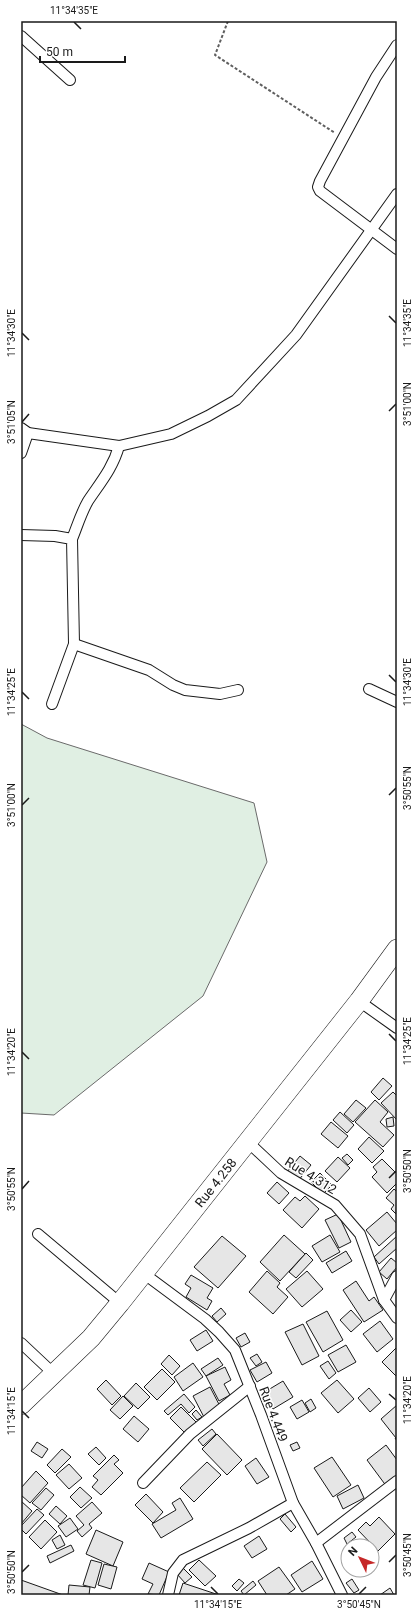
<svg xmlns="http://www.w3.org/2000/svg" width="418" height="1616" font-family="Roboto,sans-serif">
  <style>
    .green { fill: #e0efe3; stroke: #6a6a6a }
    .building { fill: #e6e6e6; stroke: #1a1a1a }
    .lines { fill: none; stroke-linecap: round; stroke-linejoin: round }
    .street-casing { stroke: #1a1a1a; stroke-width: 12 }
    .highway-casing { stroke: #1a1a1a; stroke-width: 20 }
    .path { stroke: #5f5f5f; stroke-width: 2; stroke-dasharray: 3 2; stroke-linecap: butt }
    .street { stroke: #fff; stroke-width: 10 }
    .highway { stroke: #fff; stroke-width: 19 }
    .ticks { fill: none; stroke: #1a1a1a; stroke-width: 1.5 }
    .labels { text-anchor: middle; stroke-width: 3; stroke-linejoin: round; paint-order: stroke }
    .street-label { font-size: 13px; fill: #1a1a1a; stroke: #fff }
    .neatline { fill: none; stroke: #1a1a1a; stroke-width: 1.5 }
    .ticks-label { font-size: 10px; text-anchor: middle; fill: #1a1a1a }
  </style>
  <rect width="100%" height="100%" fill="#fff"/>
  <path class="green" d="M21 724 47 738 254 803 267 862 203 996 54 1115 21 1113Z"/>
  <g class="building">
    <path d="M383 1078 392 1086 379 1100 371 1092Z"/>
    <path d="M393 1092 397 1096V1120L381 1103Z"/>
    <path d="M356 1100 366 1108 353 1122 344 1114Z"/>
    <path d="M375 1100 388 1112 380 1122 394 1135 383 1147 355 1122Z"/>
    <path d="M340 1112 354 1125 347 1133 333 1120Z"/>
    <path d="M393 1117 394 1126 387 1127 386 1119Z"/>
    <path d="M331 1122 348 1136 338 1148 321 1134Z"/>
    <path d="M369 1137 384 1151 372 1163 358 1149Z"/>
    <path d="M347 1154 353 1160 348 1165 342 1158Z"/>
    <path d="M300 1156 311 1165 298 1181 287 1172Z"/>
    <path d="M338 1157 350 1168 337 1182 325 1171Z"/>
    <path d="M382 1159 397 1174V1183L387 1193 372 1177 377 1172 373 1167Z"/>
    <path d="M320 1173 332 1185 323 1194 311 1182Z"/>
    <path d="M277 1182 289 1193 279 1204 267 1193Z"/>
    <path d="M394 1189 397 1192 396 1214 391 1209 394 1205 386 1198Z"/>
    <path d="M305 1196 319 1209 302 1228 283 1210 295 1197 300 1201Z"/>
    <path d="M387 1212 397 1224V1230L379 1246 366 1230Z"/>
    <path d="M338 1214 351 1242 339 1248 325 1220Z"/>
    <path d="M284 1235 305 1254 280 1281 260 1262Z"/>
    <path d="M330 1235 340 1252 322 1262 312 1246Z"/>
    <path d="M222 1236 246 1256 218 1288 194 1267Z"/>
    <path d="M397 1236V1248L379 1264 374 1257Z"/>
    <path d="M346 1251 352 1261 332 1273 326 1263Z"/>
    <path d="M306 1253 313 1260 296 1278 289 1272Z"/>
    <path d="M391 1258 397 1263V1267L387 1279 379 1272Z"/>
    <path d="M267 1271 280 1283 277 1287 288 1297 273 1314 249 1292Z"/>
    <path d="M307 1271 323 1289 302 1307 286 1289Z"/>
    <path d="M191 1275 213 1288 207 1298 212 1301 207 1310 186 1297 191 1288 185 1284Z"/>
    <path d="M356 1281 369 1301 374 1297 383 1310 364 1322 343 1290Z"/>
    <path d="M221 1308 226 1314 217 1322 212 1316Z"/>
    <path d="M351 1310 362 1322 351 1332 340 1320Z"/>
    <path d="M327 1311 343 1340 323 1352 306 1322Z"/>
    <path d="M380 1321 393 1339 377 1352 363 1334Z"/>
    <path d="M303 1324 319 1356 302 1365 285 1332Z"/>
    <path d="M206 1330 213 1341 197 1351 190 1340Z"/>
    <path d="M245 1333 250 1342 241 1347 236 1338Z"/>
    <path d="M346 1345 356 1362 338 1372 328 1355Z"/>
    <path d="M397 1347V1377L382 1362Z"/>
    <path d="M257 1354 262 1362 256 1366 250 1358Z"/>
    <path d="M169 1355 180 1366 172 1375 161 1364Z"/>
    <path d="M218 1358 223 1365 206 1376 201 1369Z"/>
    <path d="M328 1361 336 1373 329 1379 320 1366Z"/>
    <path d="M266 1362 272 1373 257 1382 250 1370Z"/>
    <path d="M193 1363 203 1377 183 1391 174 1377Z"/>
    <path d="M225 1367 231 1380 224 1384 230 1395 219 1401 206 1376Z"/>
    <path d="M162 1369 175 1382 157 1400 144 1387Z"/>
    <path d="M106 1380 121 1396 112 1405 97 1389Z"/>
    <path d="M337 1380 354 1399 338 1413 321 1393Z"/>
    <path d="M283 1381 293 1397 273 1409 263 1393Z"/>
    <path d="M136 1383 150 1397 138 1409 124 1396Z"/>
    <path d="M210 1387 223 1412 206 1421 193 1396Z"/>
    <path d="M369 1388 381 1402 370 1412 358 1398Z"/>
    <path d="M184 1394 195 1407 189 1413 181 1404 168 1415 164 1411Z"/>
    <path d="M123 1396 133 1406 120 1419 110 1410Z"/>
    <path d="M311 1399 316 1408 310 1412 305 1403Z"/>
    <path d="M302 1400 309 1412 297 1419 290 1407Z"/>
    <path d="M397 1405V1441L395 1438H396L381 1419Z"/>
    <path d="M181 1407 197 1423 186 1434 170 1418Z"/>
    <path d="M196 1410 202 1417 197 1420 192 1414Z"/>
    <path d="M134 1416 149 1429 138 1442 123 1429Z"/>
    <path d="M212 1429 216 1434 203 1446 198 1440Z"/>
    <path d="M217 1434 242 1460 227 1475 202 1449Z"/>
    <path d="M37 1442 48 1449 42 1458 31 1451Z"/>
    <path d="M297 1442 300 1448 293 1451 290 1445Z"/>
    <path d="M386 1445 397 1460V1480L387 1487 367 1460Z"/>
    <path d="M96 1447 106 1458 99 1465 88 1454Z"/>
    <path d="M62 1449 71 1457 55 1473 47 1465Z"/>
    <path d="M114 1455 119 1460 114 1464 123 1473 101 1495 92 1487 98 1480 93 1476Z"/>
    <path d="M332 1457 351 1485 333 1497 314 1468Z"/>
    <path d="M256 1458 269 1477 257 1484 245 1466Z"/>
    <path d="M207 1462 221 1475 194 1502 180 1488Z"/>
    <path d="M69 1464 82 1478 69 1489 56 1475Z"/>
    <path d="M36 1471 48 1483 30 1503 21 1495V1488Z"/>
    <path d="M358 1485 364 1498 343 1509 337 1496Z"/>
    <path d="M80 1487 92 1498 81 1508 70 1497Z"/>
    <path d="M46 1488 54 1495 41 1510 32 1503Z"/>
    <path d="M146 1494 163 1512 153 1523 135 1505Z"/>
    <path d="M180 1498 193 1519 161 1538 152 1524 176 1510 172 1503Z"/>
    <path d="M21 1501 32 1511 21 1524Z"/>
    <path d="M92 1502 102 1513 89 1524 92 1528 82 1537 77 1531 84 1525 76 1516Z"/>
    <path d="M56 1506 67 1516 60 1524 49 1514Z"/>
    <path d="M37 1509 44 1515 26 1534 21 1529V1526Z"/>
    <path d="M285 1514 296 1527 291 1532 280 1519Z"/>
    <path d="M379 1517 395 1534 378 1551 358 1530 366 1522 370 1526Z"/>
    <path d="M70 1518 78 1529 66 1537 58 1526Z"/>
    <path d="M45 1520 57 1532 41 1549 29 1537Z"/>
    <path d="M96 1530 123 1542 113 1566 86 1554Z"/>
    <path d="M352 1532 356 1537 347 1544 344 1538Z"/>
    <path d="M60 1535 65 1545 57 1549 52 1540Z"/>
    <path d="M259 1536 267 1549 252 1558 244 1546Z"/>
    <path d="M71 1545 74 1551 50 1563 47 1556Z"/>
    <path d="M91 1560 102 1563 95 1588 83 1585Z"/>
    <path d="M199 1560 216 1576 205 1586 189 1570Z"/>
    <path d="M312 1561 323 1579 302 1592 291 1575Z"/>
    <path d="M149 1563 169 1572 159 1595 148 1594 153 1584 142 1579Z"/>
    <path d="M104 1564 117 1567 111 1589 98 1585Z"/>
    <path d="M279 1567 295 1589 286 1595H267L258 1581Z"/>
    <path d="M183 1568 192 1577 185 1583 177 1574Z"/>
    <path d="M239 1579 244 1583 237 1591 232 1586Z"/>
    <path d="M352 1579 359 1590 354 1593 346 1583Z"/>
    <path d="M21 1580 63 1595H21Z"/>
    <path d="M253 1581 256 1585 244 1595 241 1591Z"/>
    <path d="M183 1583 219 1595H179Z"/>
    <path d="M69 1585 90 1587 89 1595H68Z"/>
    <path d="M390 1588 394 1595H380Z"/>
  </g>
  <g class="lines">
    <g class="street-casing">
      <g id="street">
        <path d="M21 36 70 80"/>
        <path d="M397 45 376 77 320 181 318 187 320 191 397 249"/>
        <path d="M21 428 28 433 119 446 171 434 208 416 236 400 296 335 397 194"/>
        <path d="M21 453 28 433"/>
        <path d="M21 535 55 536 72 539 74 644 52 704"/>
        <path d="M72 539C77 527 81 513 88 501 100 483 113 468 119 446"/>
        <path d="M74 644 149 670 173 685 185 690 220 694 238 690"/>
        <path d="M369 689 397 702"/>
        <path d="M359 1001 397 1028"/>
        <path d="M248 1142 281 1173 335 1205 360 1234 384 1300 397 1318"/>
        <path d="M38 1234 120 1303"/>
        <path d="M143 1273 205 1319 219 1332 235 1350 261 1415 293 1503 316 1543 342 1595"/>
        <path d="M384 1300 397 1276"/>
        <path d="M21 1343 54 1374"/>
        <path d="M143 1483 190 1434 250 1386"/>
        <path d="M316 1543 397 1481"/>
        <path d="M168 1595 173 1573 183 1560 249 1528 293 1503"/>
      </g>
    </g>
    <g class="highway-casing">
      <g id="highway">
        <path id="s1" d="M21 1405 91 1338 120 1303 359 1001 397 949"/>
      </g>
    </g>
    <path class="path" d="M228 21 215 55 335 133"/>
    <use href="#street" class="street"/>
    <use href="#highway" class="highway"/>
  </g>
  <path class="ticks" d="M74 22 81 29M389 316 396 323M22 333 29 340M389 411 396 404M22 422 29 414M389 675 396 682M22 692 29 699M389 795 396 788M22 805 29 798M389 1034 396 1041M22 1052 29 1059M389 1178 396 1171M22 1189 29 1181M389 1394 396 1400M22 1411 29 1418M389 1562 396 1555M22 1572 29 1565M211 1587 218 1594M359 1594 366 1587"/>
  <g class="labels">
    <g class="street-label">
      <text transform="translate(311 1175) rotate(32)" y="5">Rue 4.312</text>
      <text dy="5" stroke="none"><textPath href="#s1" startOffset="296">Rue 4.258</textPath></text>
      <text transform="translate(274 1414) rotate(69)" y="5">Rue 4.449</text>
    </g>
  </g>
  <rect width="418" height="1616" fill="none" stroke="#ffffff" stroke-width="44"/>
  <g transform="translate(360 1558) rotate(313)"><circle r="19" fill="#ffffff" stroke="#a3a3a3"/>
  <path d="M0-3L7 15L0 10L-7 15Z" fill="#c62828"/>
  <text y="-6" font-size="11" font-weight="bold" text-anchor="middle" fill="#1a1a1a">N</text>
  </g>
  <path d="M40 56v6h85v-6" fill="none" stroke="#1a1a1a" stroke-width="2"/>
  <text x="46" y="56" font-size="12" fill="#1a1a1a" stroke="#ffffff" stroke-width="3" paint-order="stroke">50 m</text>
  <rect x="22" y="22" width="374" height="1572" class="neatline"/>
  <g class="ticks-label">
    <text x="74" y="14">11°34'35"E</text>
    <text transform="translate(407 323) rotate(-90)" y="4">11°34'35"E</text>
    <text transform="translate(11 333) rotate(-90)" y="4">11°34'30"E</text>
    <text transform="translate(407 404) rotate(-90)" y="4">3°51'00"N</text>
    <text transform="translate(11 422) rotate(-90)" y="4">3°51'05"N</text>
    <text transform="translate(407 682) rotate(-90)" y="4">11°34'30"E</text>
    <text transform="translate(11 692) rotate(-90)" y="4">11°34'25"E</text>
    <text transform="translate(407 788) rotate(-90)" y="4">3°50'55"N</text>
    <text transform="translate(11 805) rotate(-90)" y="4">3°51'00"N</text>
    <text transform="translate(407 1041) rotate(-90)" y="4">11°34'25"E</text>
    <text transform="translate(11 1052) rotate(-90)" y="4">11°34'20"E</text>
    <text transform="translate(407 1171) rotate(-90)" y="4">3°50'50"N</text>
    <text transform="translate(11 1189) rotate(-90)" y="4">3°50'55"N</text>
    <text transform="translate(407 1400) rotate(-90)" y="4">11°34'20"E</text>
    <text transform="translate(11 1411) rotate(-90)" y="4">11°34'15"E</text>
    <text transform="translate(407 1555) rotate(-90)" y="4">3°50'45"N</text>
    <text transform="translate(11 1572) rotate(-90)" y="4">3°50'50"N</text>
    <text x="218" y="1608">11°34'15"E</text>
    <text x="359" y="1608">3°50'45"N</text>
  </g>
</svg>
